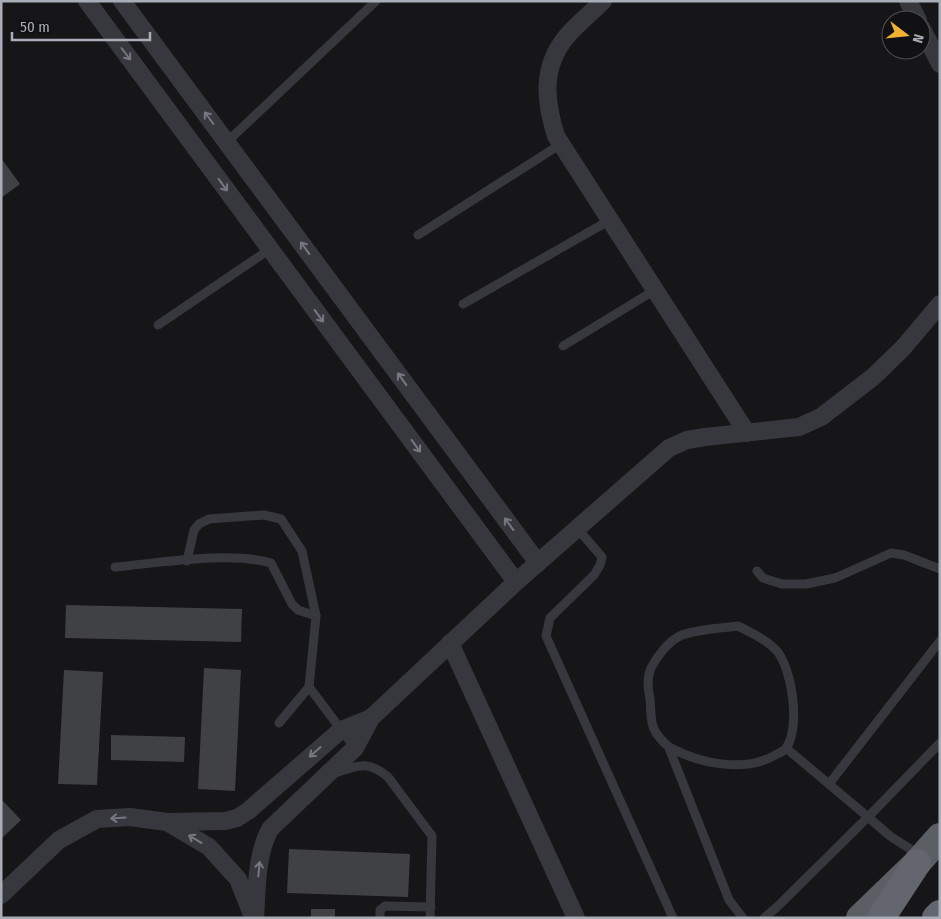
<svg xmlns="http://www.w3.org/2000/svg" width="941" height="919" font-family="'Fira Sans Condensed',sans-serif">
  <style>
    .building { fill: #404145 }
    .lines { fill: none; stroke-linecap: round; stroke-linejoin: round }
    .service { stroke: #37383d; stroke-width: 9 }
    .minor { stroke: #37383d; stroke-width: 18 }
    .trunk { stroke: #5b5e65; stroke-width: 28 }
    .motorway { stroke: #63666e; stroke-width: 28 }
    .oneway { stroke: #757881 }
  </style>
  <rect width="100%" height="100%" fill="#161618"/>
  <g class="building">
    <path d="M1 158 20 184 1 198Z"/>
    <path d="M66 605 242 609 241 642 65 638Z"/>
    <path d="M204 668 241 670 235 791 198 789Z"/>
    <path d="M64 670 103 672 97 785 58 784Z"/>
    <path d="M111 735 185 737 184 762 111 760Z"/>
    <path d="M1 799 21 820 1 839Z"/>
    <path d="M289 849 410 854 408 897 287 893Z"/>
    <rect x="311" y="909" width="24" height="9"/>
  </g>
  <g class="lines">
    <g class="service">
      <path d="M227 142 376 1"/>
      <path d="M418 235 561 144"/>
      <path d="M463 304 610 220"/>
      <path d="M158 325 270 249"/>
      <path d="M563 346 655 290"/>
      <path d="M577 528 602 557 600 565 594 575 550 618 546 636 673 918"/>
      <path d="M187 561 194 530 199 524 209 519 264 515 281 519 302 551 316 616 309 687 355 748"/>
      <path d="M115 567C160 563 229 551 271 563L292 604 298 610 316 616"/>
      <path d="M757 571 763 578 782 584H806L835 578 891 553 904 555 940 569"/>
      <path d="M738 626C752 633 765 639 776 650 792 667 801 728 786 748 785 750 780 753 777 754 746 773 701 764 671 748 665 745 656 734 654 729 650 721 651 707 650 699 648 690 647 677 651 668 656 658 667 643 678 637 690 630 723 628 738 626Z"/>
      <path d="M279 723 309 687"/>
      <path d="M669 748 729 900 743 918"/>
      <path d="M335 773C359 765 368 760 388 777L432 836 430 918"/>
      <path d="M829 784 940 641"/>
      <path d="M921 856 890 836 868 817 940 743"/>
      <path d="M380 918V910L385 906 431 907"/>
      <path d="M764 918 777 907 868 817 786 748"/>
    </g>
    <g class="minor">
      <path d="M87 1 516 582"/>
      <path d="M122 1 538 563"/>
      <path d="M603 1C591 13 577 24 567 36 541 67 545 101 556 136L747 433"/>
      <path d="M908 1 918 20"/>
      <path d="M921 27 940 64"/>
      <path d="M450 643 576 918"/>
      <path d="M167 822 209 847 238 879 253 917"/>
      <path d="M1 895 59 840 97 819 130 817 167 822 225 821 237 818 248 811 341 730 371 718"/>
      <path d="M255 918C257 889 256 855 270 829L355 748 371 718 516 582 669 448 687 440 705 437 799 427 821 417 873 377 903 348 940 304"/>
    </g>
    <path class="trunk" d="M860 918 917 863 940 837"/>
    <g class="motorway">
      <path d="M881 918 917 863"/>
      <path d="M936 918 940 914"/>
    </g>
  </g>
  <defs><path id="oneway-shaft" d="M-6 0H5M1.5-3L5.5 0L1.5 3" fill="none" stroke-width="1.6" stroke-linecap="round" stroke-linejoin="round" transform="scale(1.25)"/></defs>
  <g class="oneway">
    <use href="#oneway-shaft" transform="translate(126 54) rotate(53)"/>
    <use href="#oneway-shaft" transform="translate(209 118) rotate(-127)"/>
    <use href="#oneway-shaft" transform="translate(223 185) rotate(54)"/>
    <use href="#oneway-shaft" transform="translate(305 248) rotate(-126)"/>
    <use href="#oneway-shaft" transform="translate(319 316) rotate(54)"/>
    <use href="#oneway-shaft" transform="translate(402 379) rotate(-126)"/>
    <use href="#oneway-shaft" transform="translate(416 446) rotate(54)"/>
    <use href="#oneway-shaft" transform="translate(509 524) rotate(-126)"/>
    <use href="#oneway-shaft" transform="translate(315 752) rotate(139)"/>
    <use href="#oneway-shaft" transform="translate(118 818) rotate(176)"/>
    <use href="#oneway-shaft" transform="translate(195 839) rotate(-149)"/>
    <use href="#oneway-shaft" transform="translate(259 869) rotate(-84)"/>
  </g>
  <rect width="941" height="919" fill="none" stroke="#a8adb8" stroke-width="5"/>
  <g transform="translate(906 35) rotate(106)"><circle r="24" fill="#111113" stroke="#4d4f55"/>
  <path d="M0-4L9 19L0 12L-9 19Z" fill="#f2b134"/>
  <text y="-8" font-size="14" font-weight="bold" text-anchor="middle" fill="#a8adb8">N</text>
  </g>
  <path d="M12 32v8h138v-8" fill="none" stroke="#a8adb8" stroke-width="2.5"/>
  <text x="20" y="32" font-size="15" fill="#a8adb8" stroke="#111113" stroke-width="4" paint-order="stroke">50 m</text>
</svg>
